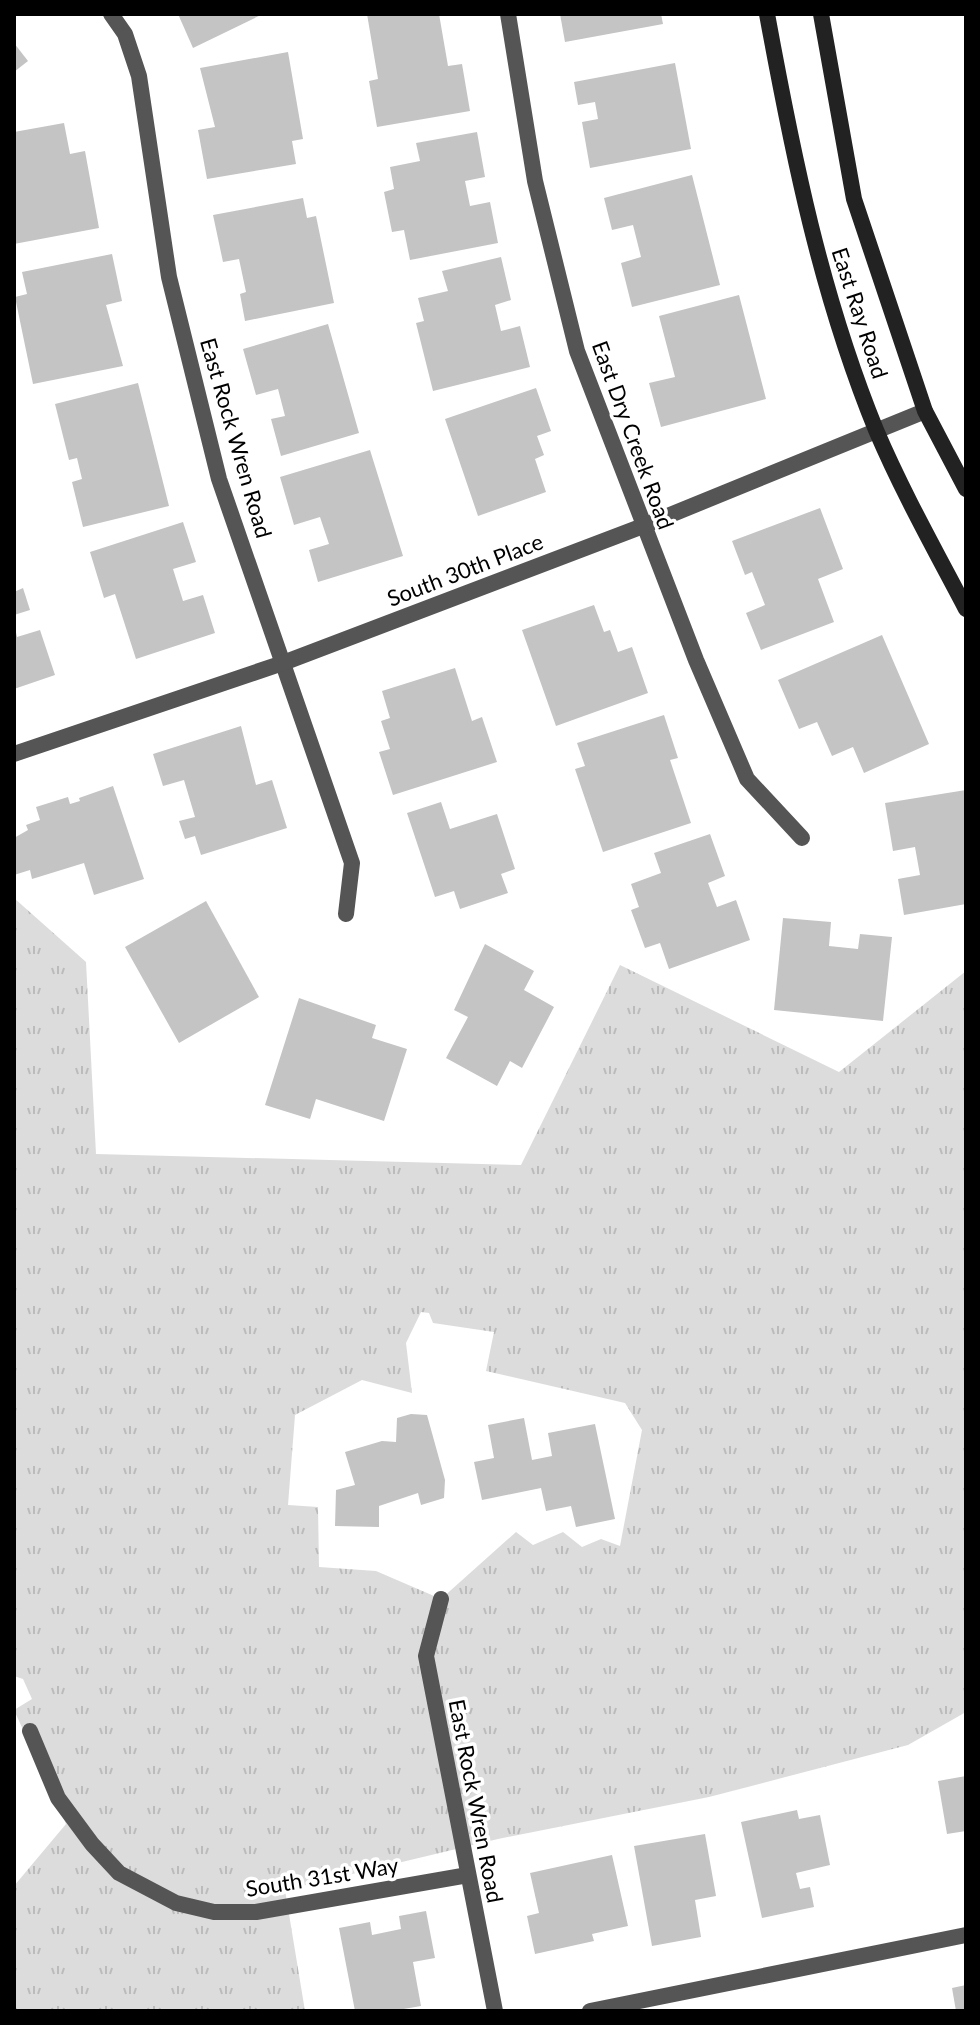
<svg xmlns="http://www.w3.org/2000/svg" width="980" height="2025" font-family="Lato,sans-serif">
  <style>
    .grass { fill: url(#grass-tufts); fill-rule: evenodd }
    .building { fill: #c4c4c4 }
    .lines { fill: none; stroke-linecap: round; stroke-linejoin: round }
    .street { stroke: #555; stroke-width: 16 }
    .secondary { stroke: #222; stroke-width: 16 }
    .labels { text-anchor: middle; stroke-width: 7; stroke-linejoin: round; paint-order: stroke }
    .street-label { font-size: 22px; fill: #000; stroke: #fff }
  </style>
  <defs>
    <pattern id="grass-tufts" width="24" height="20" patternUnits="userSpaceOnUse" patternTransform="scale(2)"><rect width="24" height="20" fill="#dcdcdc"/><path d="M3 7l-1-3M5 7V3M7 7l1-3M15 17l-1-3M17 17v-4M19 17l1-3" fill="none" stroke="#bbb"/></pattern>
  </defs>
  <rect width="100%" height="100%" fill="#fff"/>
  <path class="grass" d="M14 898 86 962 96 1154 521 1165 620 965 839 1072 966 971V1712L908 1745 709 1797 498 1839 285 1890 305 2011H14V1886L66 1824 14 1710 32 1699 23 1679 14 1676ZM421 1312 429 1313 433 1323 494 1332 486 1371 625 1403 642 1430 620 1546 601 1539 582 1547 563 1532 533 1545 516 1532 441 1599 376 1571 319 1567 318 1507 288 1505 295 1415 362 1380 412 1393 406 1343Z"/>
  <g class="building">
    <path d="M178 14H263L193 48Z"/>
    <path d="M367 14H439L448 66 462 64 470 111 377 127 369 81 378 79Z"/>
    <path d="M560 14H661L663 24 565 42Z"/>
    <path d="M14 43 28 61 14 72Z"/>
    <path d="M288 52 303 139 292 141 296 164 207 179 198 130 215 127 200 68Z"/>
    <path d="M675 63 691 149 590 168 582 122 598 119 595 102 578 105 574 82Z"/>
    <path d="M64 123 70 154 85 151 99 228 14 244V132Z"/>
    <path d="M477 132 485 177 465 181 470 206 490 202 498 243 410 260 404 230 392 232 384 192 394 189 390 167 420 161 416 143Z"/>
    <path d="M692 175 720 285 632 307 621 263 641 257 633 225 612 230 604 198Z"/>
    <path d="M303 198 307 218 316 216 334 303 245 321 240 294 246 292 239 259 223 262 213 215Z"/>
    <path d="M112 254 122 301 106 305 123 366 33 384 15 297 27 294 22 272Z"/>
    <path d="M501 257 511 300 495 305 501 331 520 326 530 367 433 391 416 323 424 321 418 298 448 291 442 271Z"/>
    <path d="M739 295 766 399 661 427 649 383 675 377 659 316Z"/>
    <path d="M328 324 359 433 281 456 271 419 285 416 278 389 256 395 243 349Z"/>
    <path d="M138 383 169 506 83 527 72 482 82 479 77 458 69 460 55 404Z"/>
    <path d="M536 388 551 431 537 436 544 455 535 459 546 492 478 516 445 419Z"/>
    <path d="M370 450 403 556 318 582 309 550 329 544 320 517 294 525 280 477Z"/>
    <path d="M820 508 843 569 818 579 834 622 761 650 746 613 765 605 752 572 745 575 732 541Z"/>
    <path d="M183 522 196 562 173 569 183 601 203 595 215 633 136 659 115 594 104 598 90 552Z"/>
    <path d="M23 588 30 610 14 615V592Z"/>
    <path d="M594 605 604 632 610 630 618 652 632 647 648 693 556 726 522 630Z"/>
    <path d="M15 628 17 637 40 630 55 675 14 689Z"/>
    <path d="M882 635 929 744 864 773 853 747 832 756 817 722 799 729 778 680Z"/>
    <path d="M455 668 472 721 482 717 497 762 393 795 379 752 390 749 381 721 390 718 382 691Z"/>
    <path d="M664 715 678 758 670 760 691 823 603 852 575 769 585 766 577 743Z"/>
    <path d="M241 726 256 785 272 780 287 828 201 855 195 836 185 839 179 821 195 817 184 780 163 786 153 754Z"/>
    <path d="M113 786 144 879 94 895 84 863 32 879 30 870 14 875V838L28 830 26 825 40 820 36 807 68 797 70 804 80 801 79 798Z"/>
    <path d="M966 790V904L904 915 898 879 920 875 915 847 893 851 885 803Z"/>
    <path d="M441 802 450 829 497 814 515 869 501 874 508 893 460 909 454 891 435 897 407 813Z"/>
    <path d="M710 834 725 876 708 883 717 907 736 900 750 940 669 969 660 943 645 948 631 910 639 907 631 884 661 873 654 853Z"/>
    <path d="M206 901 259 997 179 1043 125 947Z"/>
    <path d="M783 918 831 922 829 946 858 949 860 934 892 937 883 1021 774 1010Z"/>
    <path d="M485 944 534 971 524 990 554 1007 522 1068 510 1061 497 1086 446 1058 468 1017 454 1010Z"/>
    <path d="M299 998 376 1025 372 1038 407 1049 384 1121 316 1099 310 1119 265 1105Z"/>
    <path d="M411 1414 427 1415 445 1480 444 1498 421 1505 418 1493 379 1506V1527L335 1526 336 1490 355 1485 345 1452 382 1441 396 1442 397 1418Z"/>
    <path d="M524 1418 532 1460 552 1456 548 1433 595 1424 615 1519 576 1527 571 1506 546 1511 541 1488 482 1500 474 1462 494 1458 488 1425Z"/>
    <path d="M966 1776V1831L947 1834 938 1781Z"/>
    <path d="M797 1810 799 1819 820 1815 830 1865 796 1873 800 1889 810 1887 814 1907 762 1918 741 1822Z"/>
    <path d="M705 1834 716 1896 695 1900 701 1937 652 1946 634 1846Z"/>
    <path d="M612 1855 628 1926 592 1934 594 1941 535 1954 527 1916 539 1913 530 1873Z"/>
    <path d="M426 1911 435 1958 413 1962 421 2006 392 2011H355L339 1928 370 1922 372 1935 401 1929 399 1916Z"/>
    <path d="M966 1985V2011H956L952 1988Z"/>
  </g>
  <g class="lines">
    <g class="street">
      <path d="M111 14 125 34 139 76 169 277 219 479 352 863 346 914"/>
      <path d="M508 14 535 181 577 351 696 660 747 779 802 838"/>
      <path d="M14 754 283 663 643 526 925 411"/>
      <path d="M441 1599 426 1656 495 2011"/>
      <path d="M30 1731 58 1798 92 1844 119 1873 176 1903 214 1912H256L468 1875"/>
      <path d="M590 2011 966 1935"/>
    </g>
    <g class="secondary">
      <path d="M767 14C793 156 821 295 876 430 902 491 935 550 966 609"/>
      <path d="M821 14 854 199 925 411 966 489"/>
    </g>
  </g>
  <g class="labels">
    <g class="street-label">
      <text transform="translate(860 313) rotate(72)" y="8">East Ray Road</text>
      <text transform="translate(633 435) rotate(70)" y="8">East Dry Creek Road</text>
      <text transform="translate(236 438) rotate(74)" y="8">East Rock Wren Road</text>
      <text transform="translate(465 570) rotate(-21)" y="8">South 30th Place</text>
      <text transform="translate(476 1801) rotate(79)" y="8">East Rock Wren Road</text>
      <text transform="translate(322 1877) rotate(-9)" y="8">South 31st Way</text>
    </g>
  </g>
  <rect width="980" height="2025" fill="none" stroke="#000000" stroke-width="32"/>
</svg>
